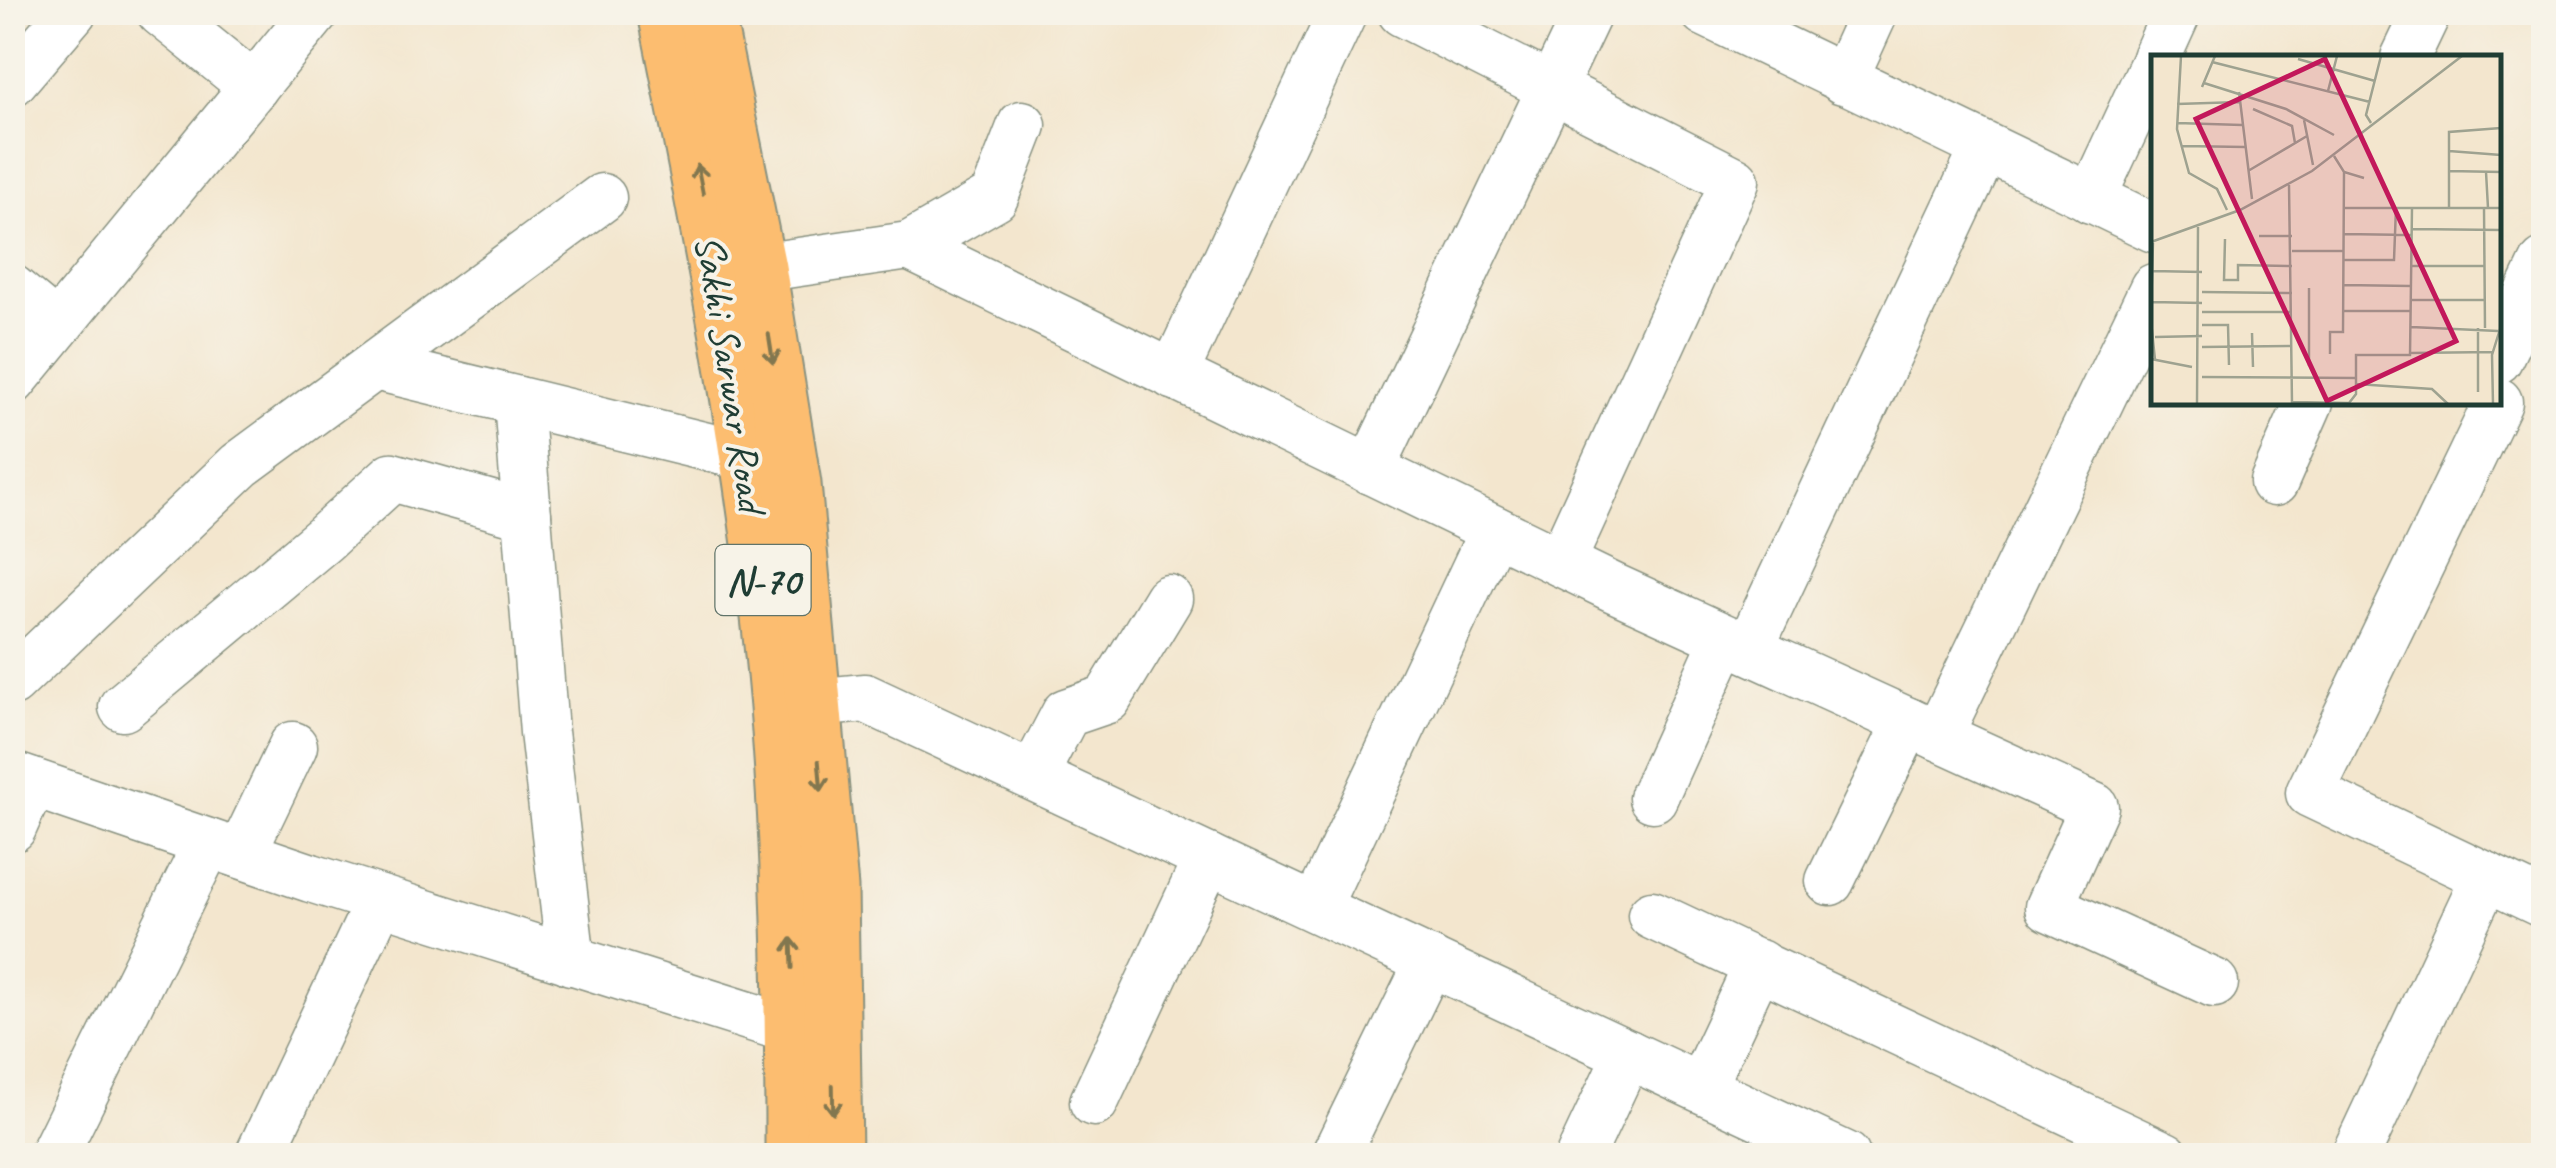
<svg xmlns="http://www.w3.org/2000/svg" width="2556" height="1168" font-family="Caveat,sans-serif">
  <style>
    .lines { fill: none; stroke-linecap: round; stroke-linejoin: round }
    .minor-casing { stroke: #899281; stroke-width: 51 }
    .highway-casing { stroke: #899281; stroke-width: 59 }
    .minor { stroke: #fff; stroke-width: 48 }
    .highway { stroke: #fcbd6f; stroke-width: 55 }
    .oneway { stroke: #82774f }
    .labels { text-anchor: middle; stroke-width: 8; stroke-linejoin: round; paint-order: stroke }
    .shield { fill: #f7f3e8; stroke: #60746a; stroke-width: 2.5 }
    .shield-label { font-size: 40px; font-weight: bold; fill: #1f3d34 }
    .street-label { font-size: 42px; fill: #1f3d34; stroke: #f7f3e8 }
    .inset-road { fill: none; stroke: #9ea290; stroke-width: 2.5 }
    .view { fill: #c2185b; fill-opacity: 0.15; stroke: #c2185b; stroke-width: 5 }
    .inset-edge { fill: none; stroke: #1f3d34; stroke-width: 5 }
  </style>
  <rect width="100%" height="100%" fill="#f7f3e8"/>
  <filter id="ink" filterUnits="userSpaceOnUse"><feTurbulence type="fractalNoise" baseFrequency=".01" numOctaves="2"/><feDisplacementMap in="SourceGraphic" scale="20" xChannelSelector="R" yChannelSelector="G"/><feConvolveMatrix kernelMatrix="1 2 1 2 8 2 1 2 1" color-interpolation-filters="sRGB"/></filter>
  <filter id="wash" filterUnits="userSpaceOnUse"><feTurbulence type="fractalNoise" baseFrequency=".0048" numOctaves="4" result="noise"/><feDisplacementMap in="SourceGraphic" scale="40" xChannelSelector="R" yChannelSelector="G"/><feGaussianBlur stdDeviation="2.25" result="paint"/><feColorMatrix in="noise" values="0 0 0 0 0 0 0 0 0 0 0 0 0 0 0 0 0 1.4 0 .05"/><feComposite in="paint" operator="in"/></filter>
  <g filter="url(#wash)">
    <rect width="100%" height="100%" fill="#f3e6ce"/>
  </g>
  <g filter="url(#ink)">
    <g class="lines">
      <g class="minor-casing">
        <g id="minor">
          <path d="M161 12 254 87"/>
          <path d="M1402 12 1735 181 1561 562"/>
          <path d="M1705 12 2154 228"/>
          <path d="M2156 58 2177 12"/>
          <path d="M2405 58 2427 12"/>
          <path d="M1843 80 1874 12"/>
          <path d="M12 82 72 12"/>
          <path d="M2091 199 2154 64"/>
          <path d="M909 246 1612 587 2094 807 2049 907 2214 983"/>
          <path d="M758 268 909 246 994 197 1022 125"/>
          <path d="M12 289 56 326"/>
          <path d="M2498 359 2544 263"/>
          <path d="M375 366 748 457"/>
          <path d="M1173 375 1343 12"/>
          <path d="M12 381 315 12"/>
          <path d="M518 401 544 732 571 961"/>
          <path d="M2498 402 2310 793 2544 904"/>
          <path d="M1370 470 1588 12"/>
          <path d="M2274 482 2309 402"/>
          <path d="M1749 649 1985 148"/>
          <path d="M12 682 240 465 602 198"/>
          <path d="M814 703 865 698 1846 1156"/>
          <path d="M123 707 324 539 392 477 527 515"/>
          <path d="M1938 736 2154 288"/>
          <path d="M12 776 311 878 793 1030"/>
          <path d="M1033 776 1066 713 1107 699 1168 599"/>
          <path d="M1653 798 1725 639"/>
          <path d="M12 828 32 783"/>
          <path d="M241 854 293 746"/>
          <path d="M1830 881 1908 722"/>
          <path d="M1316 908 1494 530"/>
          <path d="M1652 915 2165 1156"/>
          <path d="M1701 1087 1759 964"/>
          <path d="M1094 1102 1208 858"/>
          <path d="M53 1156 208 843"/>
          <path d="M259 1156 380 900"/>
          <path d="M1335 1156 1430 961"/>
          <path d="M1580 1156 1628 1054"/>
          <path d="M2355 1156 2486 876"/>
        </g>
      </g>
      <g class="highway-casing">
        <g id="highway">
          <path d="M666 12C714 250 761 489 780 731 791 872 793 1014 793 1156"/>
          <path d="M706 12 758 268 793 484 830 888 834 1156"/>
        </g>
      </g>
      <use href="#minor" class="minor"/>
      <use href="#highway" class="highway"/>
    </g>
    <defs><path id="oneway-shaft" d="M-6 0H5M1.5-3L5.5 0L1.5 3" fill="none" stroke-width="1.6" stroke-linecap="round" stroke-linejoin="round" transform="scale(2.5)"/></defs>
    <g class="oneway">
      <use href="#oneway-shaft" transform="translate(700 179) rotate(-101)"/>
      <use href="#oneway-shaft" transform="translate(771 349) rotate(81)"/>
      <use href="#oneway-shaft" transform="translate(820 776) rotate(85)"/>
      <use href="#oneway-shaft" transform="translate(792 953) rotate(-92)"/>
      <use href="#oneway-shaft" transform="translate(833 1100) rotate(89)"/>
    </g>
  </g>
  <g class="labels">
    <rect class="shield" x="715.5" y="545" width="95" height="70" rx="8"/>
    <g class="shield-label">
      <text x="763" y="594">N-70</text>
    </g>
    <g class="street-label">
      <text transform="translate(732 373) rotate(81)" y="15">Sakhi Sarwar Road</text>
    </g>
  </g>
  <g transform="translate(2151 55)">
    <rect width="350" height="350" fill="#f3e6ce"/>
    <path class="inset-road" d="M30 1 26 74 38 118 66 134 76 155M147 4 224 26M61 7 219 47M53 28 135 54 183 80M51 32 64 1M177 36 186 1M88 37 101 144M26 49 89 47M102 54 141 71 144 88M153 65 162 110M26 68 91 70M220 68 215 60 230 1M31 91 94 92M298 96 350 100M183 101 193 117 213 123M97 116 156 81M298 116 350 117M335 117 337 153M138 130 141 348M193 153H350M298 153V77L350 73M333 153 334 273M260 174 350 175M192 179 260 180M108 181H141M74 184 73 225H87V210L141 211M0 187 89 155 161 116 311 1M141 196H192M192 205H243L245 153M260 211H334M1 216 51 217M192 230 260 231M51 237 141 238M259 245H334M1 247 51 248M0 256 2 188M192 256H260M51 257H141M0 266 4 305M51 270H77L78 310M260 272 347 276M327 273V337M101 278 102 312M4 282 51 281M51 292 141 291M259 298 342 297M179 299V277H192L193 117M0 304 41 312M158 311V233M51 322 205 323M205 329 281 334 297 349M141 347 198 348 205 339V300H259L261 153M46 349 47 172M342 349 341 300 350 271"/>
    <path class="view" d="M174 4 305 286 176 346 45 64Z"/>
    <rect width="350" height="350" class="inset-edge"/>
  </g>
  <rect width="2556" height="1168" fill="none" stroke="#f7f3e8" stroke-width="50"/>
</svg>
